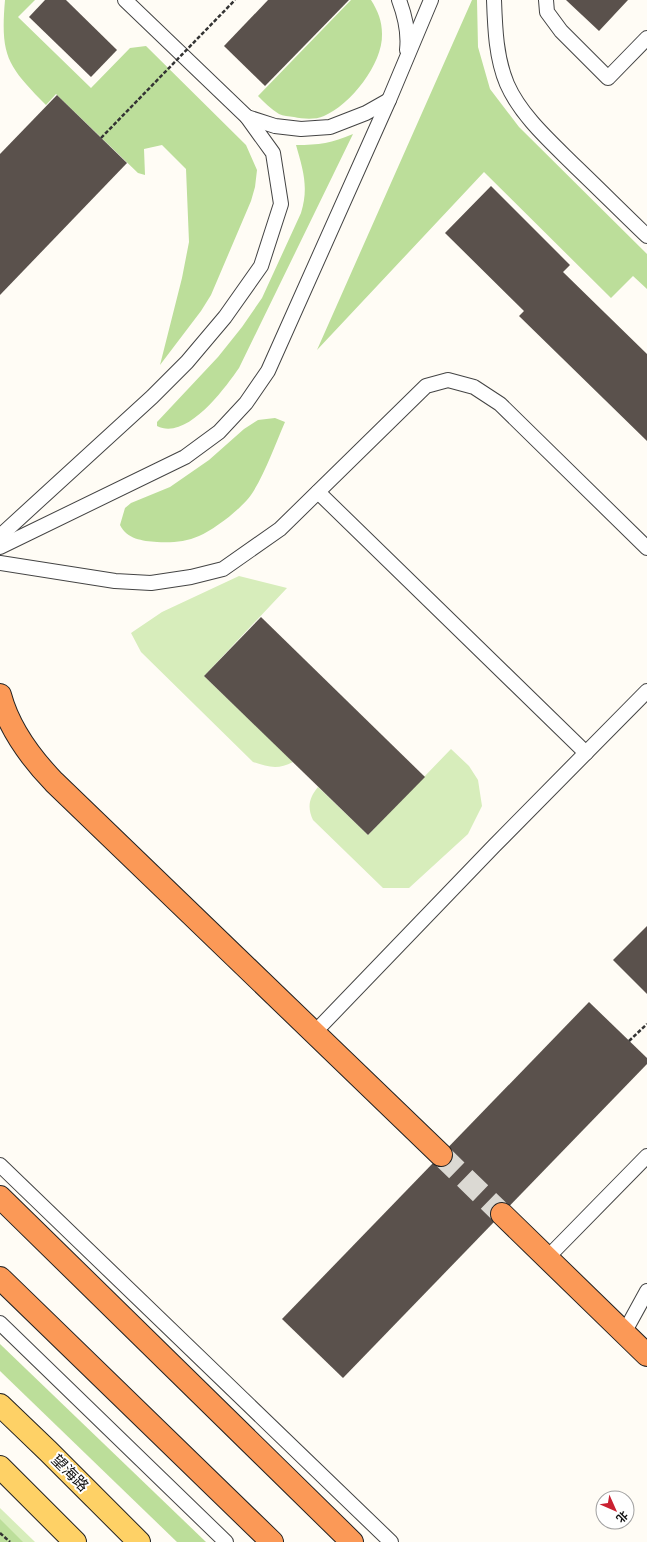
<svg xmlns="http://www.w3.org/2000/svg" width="647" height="1542" font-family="'Zilla Slab','Noto Sans SC',serif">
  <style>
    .green { fill: #d7edbb }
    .forest { fill: #bcde9a }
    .building { fill: #5a514c }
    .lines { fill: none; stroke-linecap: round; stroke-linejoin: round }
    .highway-tunnel { stroke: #dbd9d3; stroke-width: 22; stroke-dasharray: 22 11; stroke-linecap: butt }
    .lane-casing { stroke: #444; stroke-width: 16 }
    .primary-casing { stroke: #222; stroke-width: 24 }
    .highway-casing { stroke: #222; stroke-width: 24 }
    .path { stroke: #333; stroke-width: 2.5; stroke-dasharray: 4 2; stroke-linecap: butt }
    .lane { stroke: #fff; stroke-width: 14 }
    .primary { stroke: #fed166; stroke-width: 22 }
    .highway { stroke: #fb9957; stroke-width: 22 }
    .path-bridge { stroke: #333; stroke-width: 2.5; stroke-dasharray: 4 2; stroke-linecap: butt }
    .labels { text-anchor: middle; stroke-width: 4; stroke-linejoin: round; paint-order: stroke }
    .street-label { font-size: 15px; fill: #111; stroke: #fff }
  </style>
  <rect width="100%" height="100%" fill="#fffcf5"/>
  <g class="green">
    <path d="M239 576 287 588 204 676 293 762C278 770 268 767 253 762L141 652 131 633 162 612Z"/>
    <path d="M451 749 469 766 478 780 482 806 468 834 409 888H383L313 820C307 807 309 798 318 787L368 835Z"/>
    <path d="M0 1508 35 1542H0Z"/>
  </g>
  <g class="forest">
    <path d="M5 0H35L18 17 91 88 130 48 146 46 246 145 257 170 255 187 251 201 211 295 201 311 160 365 182 278 189 242 186 169 162 145 144 149 145 175 138 173 56 94 46 105C8 66 0 57 5 0Z"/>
    <path d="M351 0H371C378 11 382 21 382 34 383 64 350 105 324 116 315 120 303 119 294 117 289 116 283 116 279 114 271 109 264 102 258 96Z"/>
    <path d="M472 0H477L478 47 490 89 519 127 647 254V289L633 276 611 298 484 172 317 350Z"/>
    <path d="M353 134 239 368C225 388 187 441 157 426V422L218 357 242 327 262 298 301 213C309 187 303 170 296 145 319 145 332 143 353 134Z"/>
    <path d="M275 418 285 422C275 445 266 471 253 492 244 507 215 529 199 536 186 542 170 543 157 542 142 541 127 539 120 525L125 508 131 503 170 487 209 460 244 429 258 420Z"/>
    <path d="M0 1344 206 1542H177L0 1371Z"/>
    <path d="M0 1519 23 1542H0Z"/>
  </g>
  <g class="building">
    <path d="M45 0H66L117 50 91 77 29 17Z"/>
    <path d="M268 0H349L265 86 224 46Z"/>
    <path d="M566 0H628L599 31Z"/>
    <path d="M57 95 127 163 0 295V154Z"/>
    <path d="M491 186 570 265 563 272 647 354V441L519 316 524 311 445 233Z"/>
    <path d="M261 617 425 777 368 835 204 676Z"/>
    <path d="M647 926V994L613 960Z"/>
    <path d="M589 1002 647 1058V1064L343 1378 282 1319Z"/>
  </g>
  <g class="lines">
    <path class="highway-tunnel" d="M441 1155 502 1214"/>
    <g class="lane-casing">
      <g id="lane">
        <path d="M125 0 247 117 275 126 301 129 330 127 366 113 389 100"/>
        <path d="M399 0C405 16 409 33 407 50"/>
        <path d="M494 0C495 28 496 58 507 84 521 116 551 142 575 166 599 189 623 213 647 236"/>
        <path d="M546 0 547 12 561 31 608 78 647 38"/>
        <path d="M318 492 586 753"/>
        <path d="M0 536 152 397 187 362 225 317 261 266 281 204 273 153 247 117"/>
        <path d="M0 547 185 457 219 432 246 403 268 371 389 100 431 0"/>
        <path d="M0 563 115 581 151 583 191 577 223 569 280 529 426 386 448 380 474 387 500 404 647 548"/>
        <path d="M314 1033 494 846 647 691"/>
        <path d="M0 1165 391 1542"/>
        <path d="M547 1258 647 1156"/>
        <path d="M0 1323 226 1542"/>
        <path d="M624 1333 647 1291"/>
      </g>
    </g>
    <g class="primary-casing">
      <g id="primary">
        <path d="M0 1405 48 1451 139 1542"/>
        <path d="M0 1467 75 1542"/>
      </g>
    </g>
    <g class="highway-casing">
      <g id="highway">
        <path d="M0 695C9 729 30 757 54 782L441 1155"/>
        <path d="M0 1197 352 1542"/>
        <path d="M502 1214 647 1355"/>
        <path d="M0 1278 272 1542"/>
      </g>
    </g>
    <g class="path">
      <path d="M629 1041 647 1024"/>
      <path d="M0 1533 10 1542"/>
    </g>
    <use href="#lane" class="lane"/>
    <use href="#primary" class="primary"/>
    <use href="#highway" class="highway"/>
    <path class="path-bridge" d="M101 138 235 0"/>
  </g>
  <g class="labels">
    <g class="street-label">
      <text transform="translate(70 1473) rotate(45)" y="5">望海路</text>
    </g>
  </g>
  <g transform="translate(615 1510) rotate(135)"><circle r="19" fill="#ffffff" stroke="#a0a0a0"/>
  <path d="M0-3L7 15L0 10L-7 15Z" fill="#ca2031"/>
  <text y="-6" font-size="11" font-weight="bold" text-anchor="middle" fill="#111111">北</text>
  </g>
</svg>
